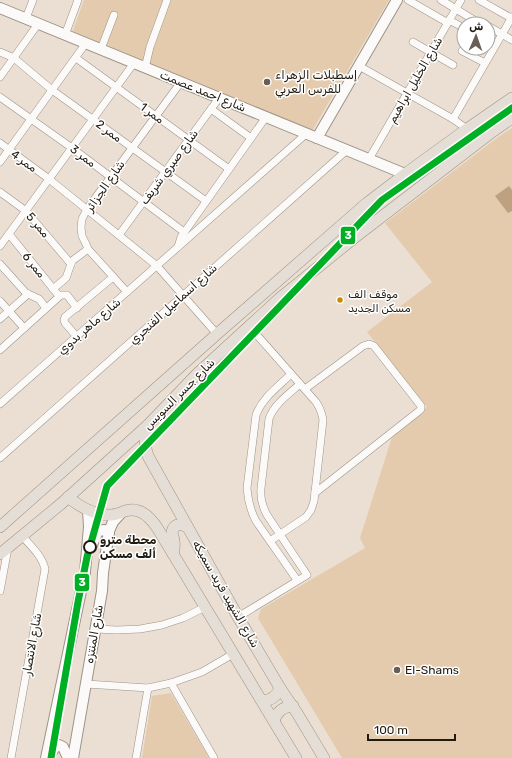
<svg xmlns="http://www.w3.org/2000/svg" width="512" height="758" font-family="Rubik,'Noto Sans Arabic',sans-serif">
  <style>
    .green { fill: #e4cbad }
    .water { fill: #bea17e }
    .lines { fill: none; stroke-linecap: round; stroke-linejoin: round }
    .street-casing { stroke: #9c9489; stroke-width: 8 }
    .secondary-casing { stroke: #9c9489; stroke-width: 12 }
    .primary-casing { stroke: #a09382; stroke-width: 12 }
    .street { stroke: #fcfaf8; stroke-width: 7 }
    .secondary { stroke: #fcfaf8; stroke-width: 10 }
    .primary { stroke: #e4ded6; stroke-width: 11 }
    .metro-1-casing { stroke: #fff; stroke-width: 10 }
    .metro-1 { stroke: #00af23; stroke-width: 7 }
    .poi-dot { fill: #675f55; stroke: #fff; stroke-width: 1.5 }
    .bus-dot { fill: #cc8a03; stroke: #fff; stroke-width: 1.5 }
    .stop-dot { fill: #fff; stroke: #211a11; stroke-width: 2 }
    .labels { text-anchor: middle; stroke-width: 3; stroke-linejoin: round; paint-order: stroke }
    .bus-label { font-size: 11px; fill: #211a11; stroke: #fff; text-anchor: start }
    .poi-label { font-size: 12px; fill: #211a11; stroke: #fff; text-anchor: start }
    .street-label { font-size: 12px; fill: #211a11; stroke: #fff }
    .stop-label { font-size: 12px; font-weight: bold; fill: #211a11; stroke: #fff; text-anchor: start }
    .line-badge { stroke: #fff; stroke-width: 1.5 }
    .badge-label { font-size: 11px; text-anchor: middle; font-weight: bold; fill: #fff }
  </style>
  <rect width="100%" height="100%" fill="#eadfd2"/>
  <g class="green">
    <path d="M84 0H389L312 131 72 33Z"/>
    <path d="M512 128V758H342L258 618 261 609 365 548 360 538 393 434 427 407 367 332 432 282 385 223 497 138Z"/>
    <path d="M171 693 209 758H142L152 696Z"/>
  </g>
  <path class="water" d="M509 186 512 190V211L508 213 495 196Z"/>
  <g class="lines">
    <g class="street-casing">
      <g id="street">
        <path d="M408 0 448 23"/>
        <path d="M441 0 474 20"/>
        <path d="M479 0 511 18"/>
        <path d="M26 18 33 0"/>
        <path d="M449 20 464 28"/>
        <path d="M488 26 512 40"/>
        <path d="M65 35 78 0"/>
        <path d="M413 42 453 65"/>
        <path d="M101 49 114 15"/>
        <path d="M462 51 485 63"/>
        <path d="M0 52 14 58 52 90 206 201"/>
        <path d="M76 58 229 169"/>
        <path d="M359 66 453 119 467 129"/>
        <path d="M145 68 150 47 167 0"/>
        <path d="M0 77 38 24"/>
        <path d="M0 97 72 148 184 232"/>
        <path d="M211 109 251 138"/>
        <path d="M453 119 512 17"/>
        <path d="M0 143 49 179 157 266 217 334"/>
        <path d="M369 159 461 0"/>
        <path d="M0 162 86 43"/>
        <path d="M0 192 26 211 71 264"/>
        <path d="M9 234 59 296"/>
        <path d="M119 235 219 98"/>
        <path d="M0 246 134 63"/>
        <path d="M178 247 181 237 266 117"/>
        <path d="M0 264 26 293 39 299 46 308"/>
        <path d="M53 289 66 278 72 261 88 249"/>
        <path d="M127 292 88 249 86 244 82 236 81 227 82 219 87 209 181 82"/>
        <path d="M0 301 24 328"/>
        <path d="M0 319 28 294"/>
        <path d="M249 326 316 402C320 408 322 413 323 420L314 501 311 510 306 517 270 541"/>
        <path d="M77 337 65 323 64 320 65 317 113 277"/>
        <path d="M0 350 61 295H67L77 308"/>
        <path d="M291 374C279 386 262 398 256 415L247 488C248 500 250 510 256 521L297 580"/>
        <path d="M305 389 363 346 369 344 374 346 421 406V409L419 411 315 493"/>
        <path d="M0 404 306 134"/>
        <path d="M0 458 347 150"/>
        <path d="M0 591 8 548"/>
        <path d="M238 617 307 575 267 515C262 506 260 499 261 488L269 419C274 404 289 394 300 384"/>
        <path d="M95 629 117 630 140 629 162 625 183 618 205 607"/>
        <path d="M171 683 214 758"/>
        <path d="M86 684 148 688 171 683 202 672 233 654"/>
        <path d="M11 758 45 569C42 556 31 546 22 536"/>
        <path d="M136 758 148 688"/>
      </g>
    </g>
    <g class="secondary-casing">
      <g id="secondary">
        <path d="M0 8 405 174"/>
        <path d="M317 138 397 0"/>
        <path d="M91 547 98 531 104 530 109 533"/>
        <path d="M48 757 56 746 59 745 63 747 68 758"/>
        <path d="M46 758 85 572 89 527 88 510"/>
        <path d="M73 758 102 591 103 573 109 531 113 522 121 513"/>
      </g>
    </g>
    <g class="primary-casing">
      <g id="primary">
        <path d="M148 425C144 436 144 446 148 456L238 617 280 688 297 713 324 758"/>
        <path d="M68 497C80 507 95 515 110 515 116 515 120 513 125 511 140 506 151 518 158 529L296 758"/>
        <path d="M0 527 217 334 367 203 405 174 467 129 512 98"/>
        <path d="M0 554 62 503 148 425 197 374 280 298 354 238 492 132 512 118"/>
        <path d="M173 554C174 550 175 546 174 541 174 538 172 535 172 532 174 523 182 523 188 528"/>
        <path d="M263 701C272 700 277 696 280 688"/>
        <path d="M274 721C277 711 283 707 293 706"/>
      </g>
    </g>
    <use href="#street" class="street"/>
    <use href="#secondary" class="secondary"/>
    <use href="#primary" class="primary"/>
    <g class="metro-1-casing">
      <path id="metro-1" d="M51 758 78 602 87 557 107 486 382 200 512 108"/>
    </g>
    <use href="#metro-1" class="metro-1"/>
  </g>
  <g class="poi-dot">
    <circle cx="267" cy="82" r="4"/>
    <circle cx="397" cy="670" r="4"/>
  </g>
  <circle class="bus-dot" cx="340" cy="300" r="3.5"/>
  <circle class="stop-dot" cx="90" cy="547" r="6"/>
  <g class="labels">
    <g class="bus-label">
      <text x="348" y="298">موقف الف<tspan x="348" dy="14">مسكن الجديد</tspan></text>
    </g>
    <g class="poi-label">
      <text x="275" y="79">إسطبلات الزهراء<tspan x="275" dy="14">للفرس العربي</tspan></text>
      <text x="405" y="674">El-Shams</text>
    </g>
    <g class="street-label">
      <text transform="translate(415 80) rotate(-60)" y="4">شارع الخليل ابراهيم</text>
      <text transform="translate(203 91) rotate(22)" y="4">شارع احمد عصمت</text>
      <text transform="translate(152 113) rotate(36)" y="4">ممر 1</text>
      <text transform="translate(109 131) rotate(36)" y="4">ممر 2</text>
      <text transform="translate(83 156) rotate(37)" y="4">ممر 3</text>
      <text transform="translate(24 161) rotate(36)" y="4">ممر 4</text>
      <text transform="translate(169 167) rotate(-54)" y="4">شارع صبري شريف</text>
      <text transform="translate(105 186) rotate(-55)" y="4">شارع الجزائر</text>
      <text transform="translate(38 225) rotate(49)" y="4">ممر 5</text>
      <text transform="translate(34 265) rotate(51)" y="4">ممر 6</text>
      <text transform="translate(173 304) rotate(-42)" y="4">شارع اسماعيل الفنجري</text>
      <text transform="translate(89 326) rotate(-41)" y="4">شارع ماهر بدوي</text>
      <text transform="translate(179 394) rotate(-45)" y="4">شارع جسر السويس</text>
      <text transform="translate(226 594) rotate(60)" y="4">شارع الشهيد فريد سميكه</text>
      <text transform="translate(94 634) rotate(-80)" y="4">شارع المنتزه</text>
      <text transform="translate(32 644) rotate(-80)" y="4">شارع الانتصار</text>
    </g>
    <g class="stop-label">
      <text x="100" y="544">محطة مترو<tspan x="100" dy="14">ألف مسكن</tspan></text>
    </g>
  </g>
  <g class="line-badge">
    <rect x="340" y="226" width="16" height="19" rx="4" fill="#00af23"/>
    <rect x="74" y="573" width="16" height="19" rx="4" fill="#00af23"/>
  </g>
  <g class="badge-label">
    <text x="348" y="239">3</text>
    <text x="82" y="586">3</text>
  </g>
  <g transform="translate(476 36) rotate(2)"><circle r="19" fill="#ffffff" stroke="#a6a3a0"/>
  <path d="M0-3L7 15L0 10L-7 15Z" fill="#675f55"/>
  <text y="-6" font-size="11" font-weight="bold" text-anchor="middle" fill="#211a11">ش</text>
  </g>
  <path d="M368 734v6h87v-6" fill="none" stroke="#211a11" stroke-width="2"/>
  <text x="374" y="734" font-size="12" fill="#211a11" stroke="#ffffff" stroke-width="3" paint-order="stroke">100 m</text>
</svg>
